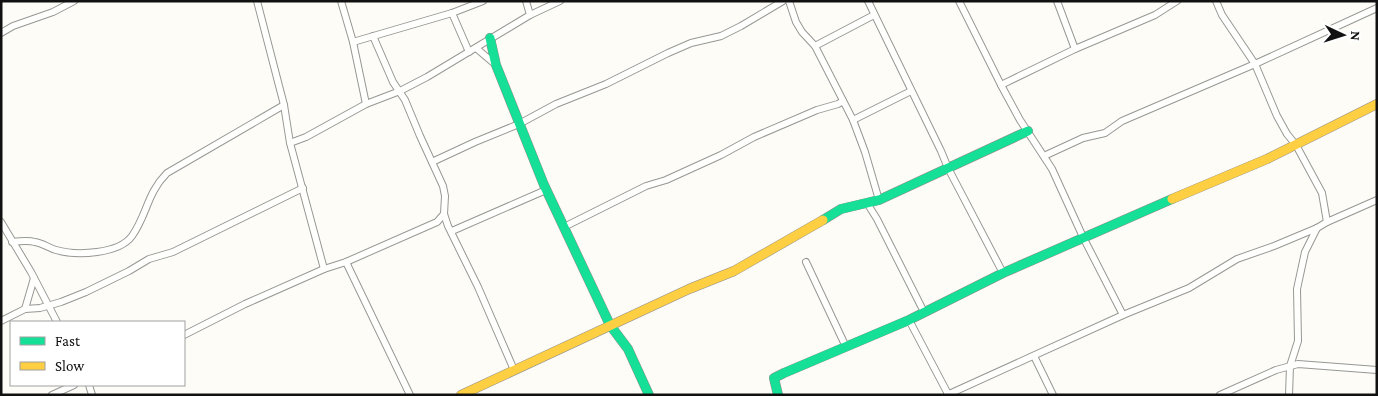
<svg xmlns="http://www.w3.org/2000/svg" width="1378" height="396" font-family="'Crimson Pro',serif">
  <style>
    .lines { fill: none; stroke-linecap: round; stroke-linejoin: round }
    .street-casing { stroke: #979795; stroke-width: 8 }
    .fast-casing { stroke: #8e8d8b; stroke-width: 10 }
    .slow-casing { stroke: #8e8d8b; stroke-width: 10 }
    .street { stroke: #fffffe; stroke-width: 6 }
    .fast { stroke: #16e098; stroke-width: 9 }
    .slow { stroke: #ffcf43; stroke-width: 9 }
  </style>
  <rect width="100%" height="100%" fill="#fdfcf7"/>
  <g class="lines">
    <g class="street-casing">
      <g id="street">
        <path d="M257 1 284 105 290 143 324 269"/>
        <path d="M341 1 353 42 366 104"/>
        <path d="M526 1 530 15"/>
        <path d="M789 1 796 22 802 32 815 46 853 120 865 152 879 200"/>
        <path d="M868 1 941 151 948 168 1003 273"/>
        <path d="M959 1 1001 85 1020 120 1052 169 1083 237 1123 315"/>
        <path d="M1057 1 1075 49"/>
        <path d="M1216 1 1222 15 1255 64 1277 116 1287 134 1296 145 1322 193 1327 222"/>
        <path d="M452 13 469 52"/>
        <path d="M1 33 13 26 53 12 74 1"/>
        <path d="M373 36 393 82 405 100 420 136 443 186 445 196 444 214 448 226 478 287 514 370"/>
        <path d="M353 42 452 13 483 1"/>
        <path d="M815 46 874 15"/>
        <path d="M476 48 496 65"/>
        <path d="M1001 85 1075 49 1155 15 1177 1"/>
        <path d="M853 120 911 91"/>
        <path d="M290 143 306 137 366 104 400 91 427 77 530 15 560 1"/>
        <path d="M1044 156 1083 138 1105 133 1122 121 1255 64 1377 8"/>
        <path d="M432 162 475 142 519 124 556 104 606 84 668 53 691 43 721 36 741 26 783 1"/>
        <path d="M867 203 877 219 924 312"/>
        <path d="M1 222 31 272 57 322"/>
        <path d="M564 227 646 186 666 180 721 155 754 137 817 110 838 104 843 101"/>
        <path d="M452 231 546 190"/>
        <path d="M12 242C20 241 28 240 35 242 42 243 49 248 56 250 77 256 119 254 132 236 147 215 147 193 167 173L284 105"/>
        <path d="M346 262 410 395"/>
        <path d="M806 262 846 347"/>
        <path d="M25 309 34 278"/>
        <path d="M909 320 948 394"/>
        <path d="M1 321 25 309 40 308 61 302 86 292 129 271 149 259 173 252 303 188"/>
        <path d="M184 335 245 304 324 269 346 262 437 222 444 214"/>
        <path d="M1034 356 1053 395"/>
        <path d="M89 385 92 395"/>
        <path d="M52 395 74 385"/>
        <path d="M947 395 1123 315 1189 288 1237 259 1274 246 1317 228 1327 222 1377 200"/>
        <path d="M1220 395 1276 370 1298 364 1377 370"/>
        <path d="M1289 395 1290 366 1298 341 1297 289 1305 252 1317 228"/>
      </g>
    </g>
    <g class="fast-casing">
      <g id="fast">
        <path d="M490 38 496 65 544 185 610 325 628 349 649 395"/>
        <path d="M823 220 841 209 879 200 1028 131"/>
        <path d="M778 395 774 378 784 373 909 320 1003 273 1172 199"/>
      </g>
    </g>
    <g class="slow-casing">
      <g id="slow">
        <path d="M1172 199 1267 159 1377 104"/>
        <path d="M461 395 689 289 734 271 823 220"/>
      </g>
    </g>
    <use href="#street" class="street"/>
    <use href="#fast" class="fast"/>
    <use href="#slow" class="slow"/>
  </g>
  <rect width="1378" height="396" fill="none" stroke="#111111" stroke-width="5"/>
  <rect x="10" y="321" width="175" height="65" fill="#ffffff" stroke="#a0a0a0"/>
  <rect x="20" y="337" width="25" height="8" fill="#16e098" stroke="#a0a0a0"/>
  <text x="55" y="346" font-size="15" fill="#111111">Fast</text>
  <rect x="20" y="362" width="25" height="8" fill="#ffcf43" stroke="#a0a0a0"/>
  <text x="55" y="371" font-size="15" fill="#111111">Slow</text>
  <g transform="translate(1343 35) rotate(94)" stroke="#ffffff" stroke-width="4" paint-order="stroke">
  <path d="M0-4L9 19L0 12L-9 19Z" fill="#111111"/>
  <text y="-8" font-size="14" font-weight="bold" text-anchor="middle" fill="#111111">N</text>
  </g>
</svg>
